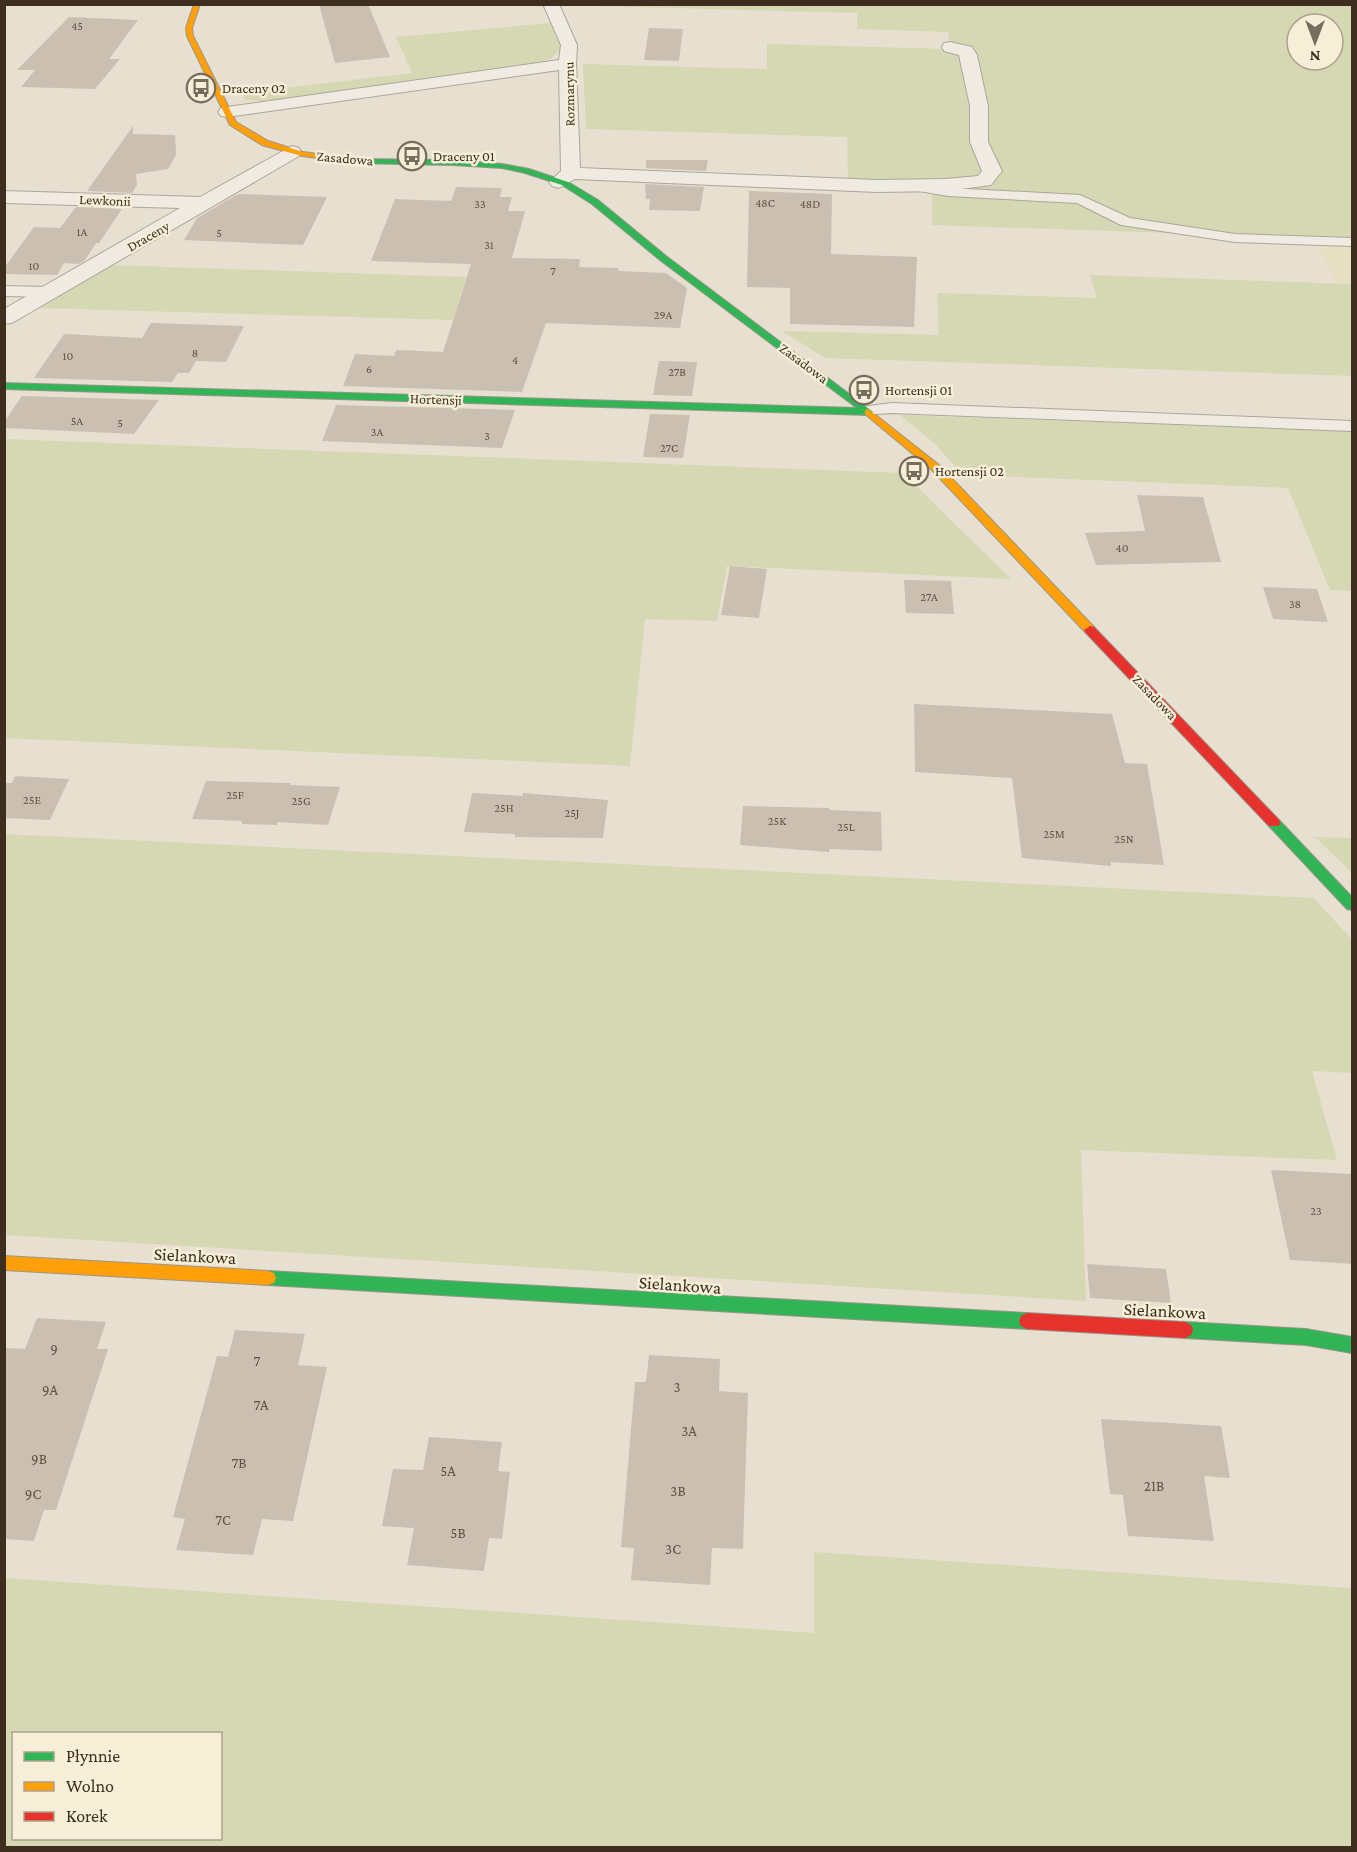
<svg xmlns="http://www.w3.org/2000/svg" width="1357" height="1852" font-family="'Crimson Pro',serif">
  <style>
    .farmland { fill: #e6dfc2 }
    .green { fill: #d6d7b3; fill-rule: evenodd }
    .building { fill: #cbbfb2 }
    .lines { fill: none; stroke-linecap: round; stroke-linejoin: round }
    .lane-casing { stroke: #ada599; stroke-width: 2 }
    .street-casing { stroke: #ada599; stroke-width: 2 }
    .fast-casing { stroke: #9c958a; stroke-width: 2 }
    .slow-casing { stroke: #9c958a; stroke-width: 2 }
    .jam-casing { stroke: #9c958a; stroke-width: 2 }
    .lane { fill: #efebe3; fill-rule: evenodd }
    .street { fill: #efebe3; fill-rule: evenodd }
    .fast { fill: #30b455; fill-rule: evenodd }
    .slow { fill: #ff9f0a; fill-rule: evenodd }
    .jam { fill: #e5322d; fill-rule: evenodd }
    .labels { text-anchor: middle; stroke-width: 5; stroke-linejoin: round; paint-order: stroke }
    .number-label { font-size: 12px; fill: #605244 }
    .far-poi-label { font-size: 14px; fill: #3d2e20; stroke: #f7eed8; text-anchor: start }
    .far-street-label { font-size: 14px; fill: #3d2e20; stroke: #f7eed8 }
    .near-number-label { font-size: 15px; fill: #605244 }
    .near-street-label { font-size: 18px; fill: #3d2e20; stroke: #f7eed8 }
  </style>
  <rect width="100%" height="100%" fill="#e7e0d1"/>
  <path class="farmland" d="M1317 245 1352 246V284L1337 283Z"/>
  <g class="green">
    <path d="M560 5H1352V246L1317 245 1313 238 932 225V187L848 184 847 137 586 129 583 64 767 69V44L950 49 948 32 857 29V13ZM1297 24H1333V60H1297Z"/>
    <path d="M550 23 561 48 552 58 527 67 416 83 266 101 245 100 242 93 412 73 396 37Z"/>
    <path d="M111 265 466 277 453 320 37 308Z"/>
    <path d="M1090 275 1352 284V376L825 358 782 331 939 335 937 293 1097 298Z"/>
    <path d="M900 415 1352 431V591L1330 590 1288 488 963 475 934 443Z"/>
    <path d="M5 439 903 473 1011 579 727 566 717 621 645 619 630 766 5 738Z"/>
    <path d="M5 834 1314 898 1352 940V1073L1312 1071 1337 1160 1081 1150 1086 1301 5 1235Z"/>
    <path d="M1315 837 1352 838V873Z"/>
    <path d="M814 1552 1352 1588V1847H5V1578L814 1633ZM14 1734H220V1838H14Z"/>
  </g>
  <g class="building">
    <path d="M319 4H368L390 57 335 63Z"/>
    <path d="M69 17 138 20 109 59H120L95 89 21 87 35 70H17Z"/>
    <path d="M649 28 683 29 679 61 644 60Z"/>
    <path d="M133 126V134L175 135 176 155 168 169 136 174 137 185 132 193 87 191Z"/>
    <path d="M646 160H708L706 171 646 168Z"/>
    <path d="M645 184 704 187 700 211 649 210 650 199H646Z"/>
    <path d="M456 187 502 188 500 197H512L508 211H525L512 258 580 259 579 267 619 268 618 271 666 273 687 288 680 328 546 323 522 392 343 386 355 354 394 356 396 350 443 352 471 264 371 261 395 199 451 201Z"/>
    <path d="M749 191 832 194 831 254 917 257 914 327 790 324V288L747 287Z"/>
    <path d="M238 194 327 197 303 245 184 240 197 218Z"/>
    <path d="M76 207 122 209 99 243H96L85 260 79 264 64 263 57 275 4 274V268L34 227 60 228Z"/>
    <path d="M151 323 244 326 226 362 196 361 189 373H178L172 382 34 378 64 334 142 338Z"/>
    <path d="M659 361 697 362 692 396 653 395Z"/>
    <path d="M22 396 159 400 134 434 4 428V422Z"/>
    <path d="M336 405 515 410 502 448 322 441Z"/>
    <path d="M650 414 690 415 683 458 643 457Z"/>
    <path d="M1137 495 1203 497 1221 562 1096 565 1085 533 1145 531Z"/>
    <path d="M730 566 767 569 759 618 721 615Z"/>
    <path d="M904 580 951 581 954 614 906 613Z"/>
    <path d="M1263 587 1317 589 1328 622 1273 619Z"/>
    <path d="M914 704 1112 714 1125 763 1147 764 1164 865 1111 862V866L1022 858 1012 778 915 772Z"/>
    <path d="M15 776 69 779 50 820 4 818V783H12Z"/>
    <path d="M206 781 291 783 290 785 340 787 328 825 277 822V825L242 824V821L192 819Z"/>
    <path d="M472 793 523 796V793L608 800 603 838 515 837V834L464 832Z"/>
    <path d="M743 806 829 808 830 810 881 812 882 851 829 849V852L740 845Z"/>
    <path d="M1271 1170 1353 1174V1264L1290 1260Z"/>
    <path d="M1087 1264 1166 1269 1171 1303 1090 1298Z"/>
    <path d="M37 1318 106 1322 97 1349H108L56 1510H44L34 1541 4 1539V1348L25 1349Z"/>
    <path d="M235 1330 305 1334 298 1365 327 1367 293 1521 262 1519 253 1555 176 1550 185 1519 173 1517 182 1484 217 1356 228 1357Z"/>
    <path d="M649 1355 720 1359 719 1391 748 1393 743 1549 712 1548 710 1585 631 1580 634 1548 621 1547 635 1382H646Z"/>
    <path d="M1101 1419 1221 1426 1230 1478 1204 1476 1214 1541 1128 1536 1123 1495 1110 1494Z"/>
    <path d="M429 1437 502 1442 498 1471 510 1472 502 1539 489 1538 484 1571 407 1565 414 1528 382 1526 393 1469 423 1470Z"/>
  </g>
  <g class="lines">
    <g class="lane-casing">
      <g id="lane">
        <path d="M913 182 948 188 1080 195 1130 218 1235 234 1352 238V246L1235 242 1121 225 1077 203 948 196 908 189 906 186 908 183Z"/>
        <path d="M4 286 50 287 58 292 50 297 4 296Z"/>
        <path d="M892 403 1352 421V431L892 413 861 415 858 411 861 407Z"/>
      </g>
    </g>
    <g class="street-casing">
      <g id="street">
        <path d="M543 4H559L577 45 576 64 580 168 877 180 946 179 978 176 982 171 970 142V106L959 55 944 51 942 47 944 43 950 42 972 47 977 55 988 106V142L1002 171 991 185 946 191 877 192 575 179 559 188 552 186 549 182 561 171 559 70 227 117 221 116 218 112 221 108 227 107 559 60 561 45Z"/>
        <path d="M292 146 299 148 301 152 299 156 12 323 4 324V309L180 208 4 203V191L200 197Z"/>
      </g>
    </g>
    <g class="fast-casing">
      <g id="fast">
        <path d="M354 159 452 160 502 164 529 169 568 182 598 200 666 256 873 412 868 415 4 389V383L857 408 660 260 592 204 562 185 525 173 502 168 452 165 351 163V159Z"/>
        <path d="M1274 818 1279 820 1352 897V910L1347 909 1269 826 1268 823Z"/>
        <path d="M268 1271 1027 1313 1033 1316 1035 1321 1033 1326 1027 1329 268 1285 262 1283 260 1278 262 1273Z"/>
        <path d="M1185 1322 1306 1329 1352 1337V1353L1306 1345 1185 1338 1179 1335 1177 1330 1179 1325Z"/>
      </g>
    </g>
    <g class="slow-casing">
      <g id="slow">
        <path d="M194 4H200L192 28 193 36 236 122 268 141 303 152 354 159H357V163L302 156 262 145 230 125 187 36 186 28Z"/>
        <path d="M868 409 939 465 1094 627V633H1086L931 469 865 414V410Z"/>
        <path d="M4 1256 268 1271 274 1273 276 1278 274 1283 268 1285 4 1270Z"/>
      </g>
    </g>
    <g class="jam-casing">
      <g id="jam">
        <path d="M1090 626 1094 627 1279 820 1280 823 1279 826H1269L1086 633 1084 630Z"/>
        <path d="M1027 1313 1185 1322 1191 1325 1193 1330 1191 1335 1185 1338 1027 1329 1021 1326 1019 1321 1021 1316Z"/>
      </g>
    </g>
    <use href="#lane" class="lane"/>
    <use href="#street" class="street"/>
    <use href="#fast" class="fast"/>
    <use href="#slow" class="slow"/>
    <use href="#jam" class="jam"/>
  </g>
  <defs>
    <g id="bus-ring" transform="scale(1.5)"><circle r="9.5" fill="#f7eed8" stroke="#786c5e" stroke-width="1.5"/><path d="M-5-6H5V4H4V6H2V4H-2V6H-4V4H-5ZM-3.5-4V0h7V-4ZM-3.5 1.2v1.5H-2V1.2ZM2 1.2v1.5H3.5V1.2Z" fill="#786c5e"/></g>
  </defs>
  <g fill-rule="evenodd">
    <use href="#bus-ring" x="201" y="88"/>
    <use href="#bus-ring" x="412" y="156"/>
    <use href="#bus-ring" x="864" y="390"/>
    <use href="#bus-ring" x="914" y="471"/>
  </g>
  <g class="labels">
    <g class="number-label">
      <text x="77" y="30">45</text>
      <text x="765" y="207">48C</text>
      <text x="480" y="208">33</text>
      <text x="810" y="208">48D</text>
      <text x="82" y="236">1A</text>
      <text x="219" y="237">5</text>
      <text x="489" y="249">31</text>
      <text x="34" y="270">10</text>
      <text x="553" y="275">7</text>
      <text x="663" y="319">29A</text>
      <text x="195" y="357">8</text>
      <text x="68" y="360">10</text>
      <text x="515" y="364">4</text>
      <text x="369" y="373">6</text>
      <text x="677" y="376">27B</text>
      <text x="77" y="425">5A</text>
      <text x="120" y="427">5</text>
      <text x="377" y="436">3A</text>
      <text x="487" y="440">3</text>
      <text x="669" y="452">27C</text>
      <text x="1122" y="552">40</text>
      <text x="929" y="601">27A</text>
      <text x="1295" y="608">38</text>
      <text x="235" y="799">25F</text>
      <text x="32" y="804">25E</text>
      <text x="301" y="805">25G</text>
      <text x="504" y="812">25H</text>
      <text x="572" y="817">25J</text>
      <text x="777" y="825">25K</text>
      <text x="846" y="831">25L</text>
      <text x="1054" y="838">25M</text>
      <text x="1124" y="843">25N</text>
      <text x="1316" y="1215">23</text>
    </g>
    <g class="far-poi-label">
      <text x="222" y="93">Draceny 02</text>
      <text x="433" y="161">Draceny 01</text>
      <text x="885" y="395">Hortensji 01</text>
      <text x="935" y="476">Hortensji 02</text>
    </g>
    <g class="far-street-label">
      <text transform="translate(569 94) rotate(-91)" y="5">Rozmarynu</text>
      <text transform="translate(345 158) rotate(5)" y="5">Zasadowa</text>
      <text transform="translate(105 200) rotate(2)" y="5">Lewkonii</text>
      <text transform="translate(148 236) rotate(-30)" y="5">Draceny</text>
      <text transform="translate(804 363) rotate(37)" y="5">Zasadowa</text>
      <text transform="translate(436 399) rotate(2)" y="5">Hortensji</text>
      <text transform="translate(1155 697) rotate(46)" y="5">Zasadowa</text>
    </g>
    <g class="near-number-label">
      <text x="54" y="1354">9</text>
      <text x="257" y="1366">7</text>
      <text x="677" y="1392">3</text>
      <text x="50" y="1395">9A</text>
      <text x="261" y="1410">7A</text>
      <text x="689" y="1436">3A</text>
      <text x="39" y="1464">9B</text>
      <text x="239" y="1468">7B</text>
      <text x="448" y="1476">5A</text>
      <text x="1154" y="1491">21B</text>
      <text x="678" y="1496">3B</text>
      <text x="33" y="1499">9C</text>
      <text x="223" y="1525">7C</text>
      <text x="458" y="1538">5B</text>
      <text x="673" y="1554">3C</text>
    </g>
    <g class="near-street-label">
      <text transform="translate(195 1256) rotate(3)" y="6">Sielankowa</text>
      <text transform="translate(680 1285) rotate(4)" y="6">Sielankowa</text>
      <text transform="translate(1165 1311) rotate(3)" y="6">Sielankowa</text>
    </g>
  </g>
  <rect width="1357" height="1852" fill="none" stroke="#3d2e20" stroke-width="12"/>
  <rect x="12" y="1732" width="210" height="108" fill="#f7eed8" stroke="#ada18e" stroke-width="1.5"/>
  <rect x="24" y="1752" width="30" height="9" fill="#30b455" stroke="#ada18e" stroke-width="1.5"/>
  <text x="66" y="1762" font-size="18" fill="#3d2e20">Płynnie</text>
  <rect x="24" y="1782" width="30" height="9" fill="#ff9f0a" stroke="#ada18e" stroke-width="1.5"/>
  <text x="66" y="1792" font-size="18" fill="#3d2e20">Wolno</text>
  <rect x="24" y="1812" width="30" height="9" fill="#e5322d" stroke="#ada18e" stroke-width="1.5"/>
  <text x="66" y="1822" font-size="18" fill="#3d2e20">Korek</text>
  <g transform="translate(1315 42) rotate(180)"><circle r="28" fill="#f7eed8" stroke="#ada18e" stroke-width="1.5"/>
  <path d="M0-4.5L10 22L0 15L-10 22Z" fill="#786c5e"/>
  <text y="-9" font-size="16" font-weight="bold" text-anchor="middle" fill="#3d2e20">N</text>
  </g>
</svg>
